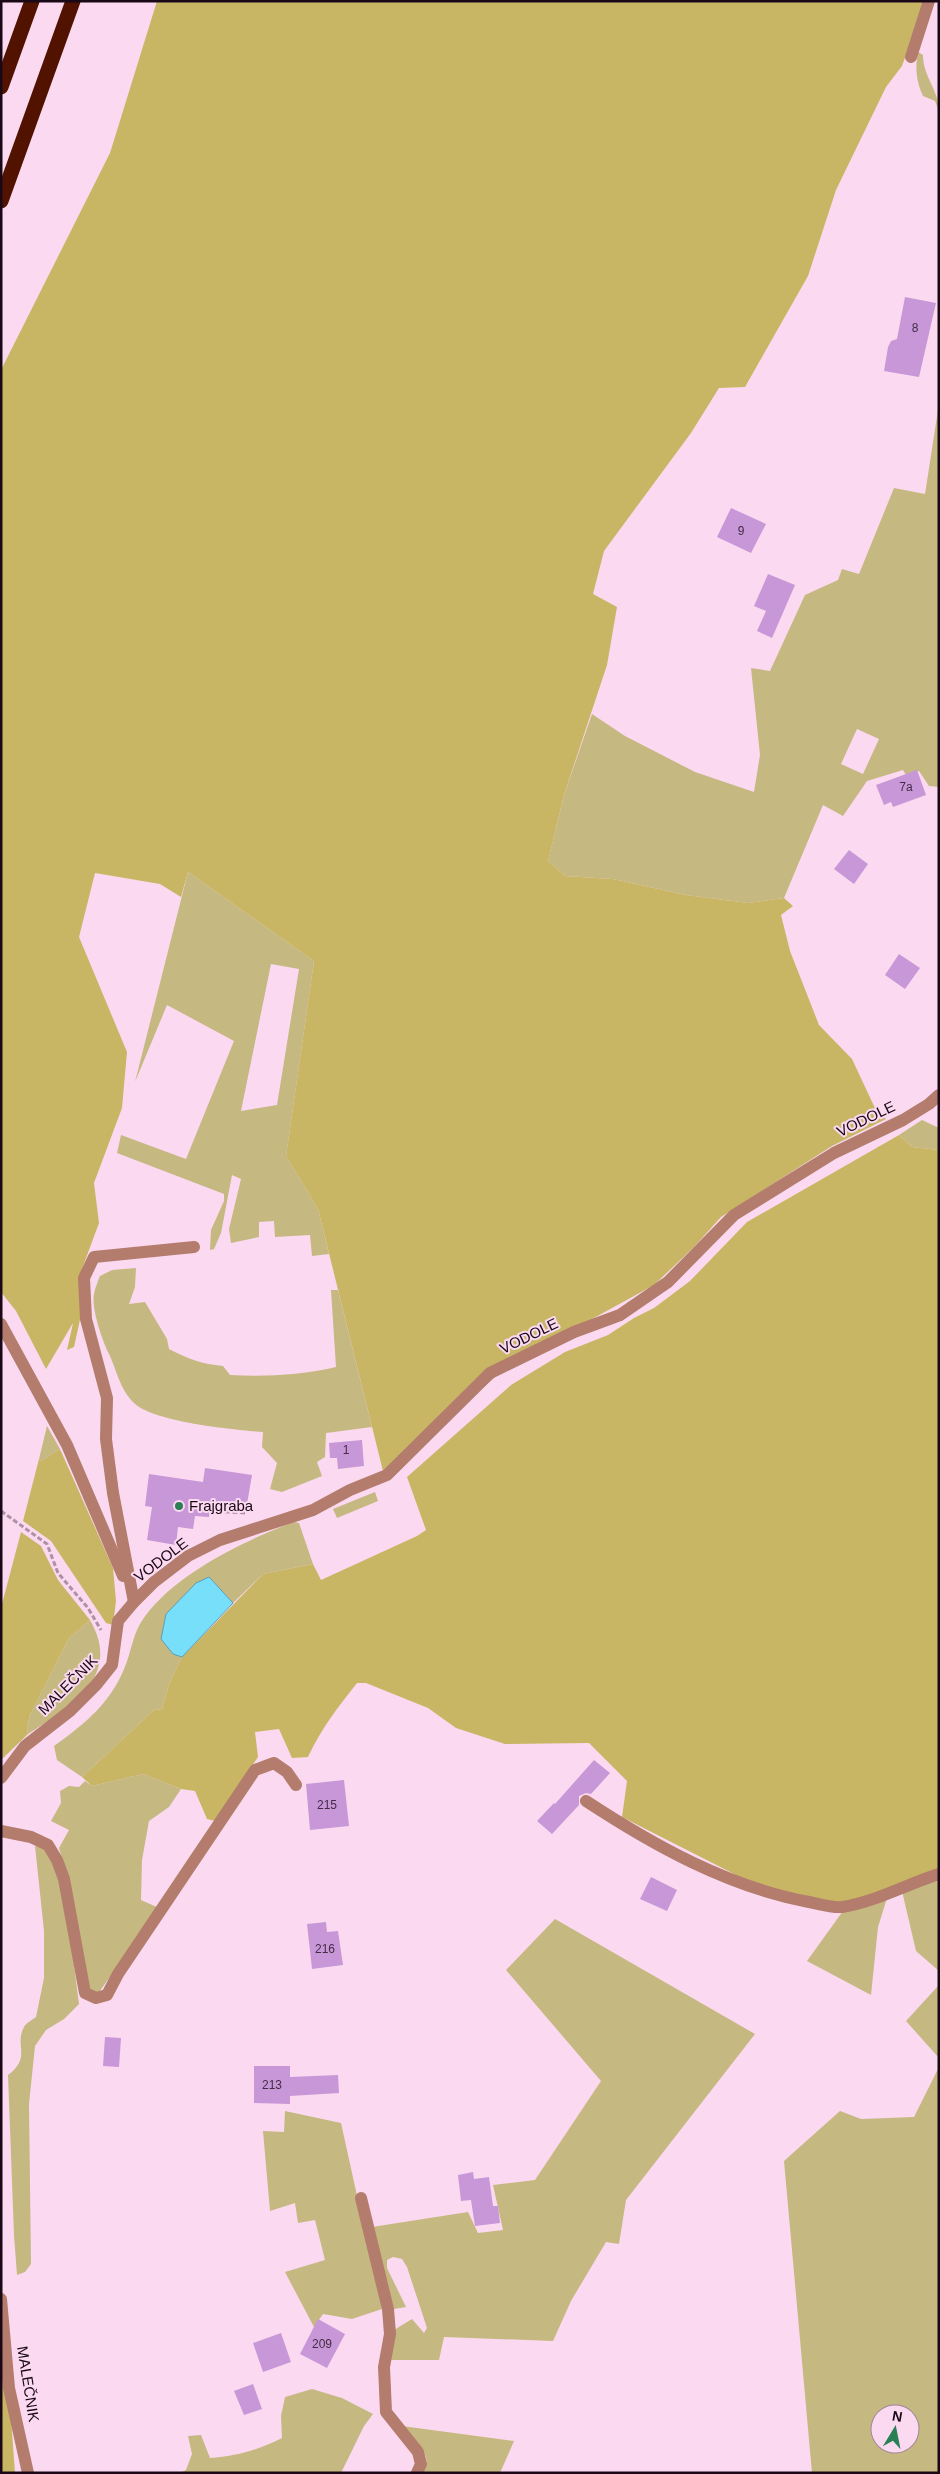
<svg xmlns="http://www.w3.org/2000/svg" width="940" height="2474" font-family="Helvetica,sans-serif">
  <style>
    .green { fill: #c5b880; fill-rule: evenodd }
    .forest { fill: #c8b665 }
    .water { fill: #77dffa; stroke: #5b9eb6 }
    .building { fill: #c797d7 }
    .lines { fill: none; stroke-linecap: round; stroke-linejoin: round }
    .path { stroke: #ad91a5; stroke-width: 3; stroke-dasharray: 5 2.5; stroke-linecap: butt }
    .minor { stroke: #b37c6c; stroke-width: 12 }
    .highway { stroke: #511200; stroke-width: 15 }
    .poi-dot { fill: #2a8054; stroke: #fbdaf1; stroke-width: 2 }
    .labels { text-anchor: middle; stroke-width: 4; stroke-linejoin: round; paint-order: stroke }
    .number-label { font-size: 12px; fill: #452c46 }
    .street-label { font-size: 15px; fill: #1a0816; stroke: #fbdaf1 }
    .poi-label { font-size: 15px; fill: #1a0816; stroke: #fbdaf1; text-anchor: start }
  </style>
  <rect width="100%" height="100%" fill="#fbdaf1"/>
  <g class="green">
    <path d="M918 52 923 55C923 77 939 90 939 111L935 101 923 96C916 81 915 67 918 52Z"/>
    <path d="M938 410 939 787 929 786 919 771 906 775 903 770 867 781 843 816 823 805 784 898 748 903 686 895 613 879 565 876 548 861 564 795 592 714 625 736 695 772 754 792 760 755 751 668 770 671 805 595 838 580 842 569 859 574 894 488 925 494ZM857 729 879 739 863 774 841 764Z"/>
    <path d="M188 872 314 961 286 1156 318 1209 329 1254 312 1256 310 1235 275 1237 274 1221 259 1222V1237L231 1243 229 1229 241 1179 232 1175 221 1233 214 1249 210 1250 211 1230 224 1201V1194L117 1153 121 1135 186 1159 234 1041 167 1005 135 1082ZM271 964 299 969 277 1105 241 1111Z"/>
    <path d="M922 1120 939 1128V1150L912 1147 899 1135Z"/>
    <path d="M136 1268 135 1287 129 1304 145 1302 167 1339 169 1349C188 1359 202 1364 223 1366L230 1375C265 1377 301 1375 336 1367L331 1290H338L372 1427 326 1433 325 1457 317 1462 322 1476 282 1492 270 1489 277 1463 262 1447 263 1432C235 1430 153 1422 134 1403 119 1388 117 1370 108 1352 102 1339 91 1308 94 1294 95 1288 98 1281 100 1276L112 1270Z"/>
    <path d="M47 1426 60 1449 41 1461 39 1459Z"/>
    <path d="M375 1492 378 1501 337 1518 333 1509Z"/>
    <path d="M294 1522 299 1523 313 1564 263 1574 233 1603 209 1577 173 1654 182 1657 169 1684 162 1709 154 1710 82 1777 57 1760 54 1746C86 1723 112 1702 126 1664 131 1651 133 1636 140 1624 168 1577 243 1541 294 1522Z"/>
    <path d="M90 1620C123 1677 70 1707 28 1734L27 1728 30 1715 69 1638Z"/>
    <path d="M143 1774 181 1789 169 1807 149 1821 142 1860 141 1900 159 1908 97 1995 89 1993 69 1883 59 1848 69 1830 51 1821 61 1803 60 1791 69 1786 79 1787 85 1781 92 1786Z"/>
    <path d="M35 1846 44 1848 57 1869 65 1895 79 2004 64 2019 46 2030 35 2046 29 2104 31 2264 25 2272 17 2275 14 2235 8 2075C32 2057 14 2046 24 2027 26 2023 32 2020 36 2017L44 1978V1931Z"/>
    <path d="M939 1881V1971L916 1951 902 1891 912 1885Z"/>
    <path d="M887 1898 878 1927 871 1995 807 1961 843 1911Z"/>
    <path d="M555 1919 755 2034 626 2200 619 2244 606 2242 571 2301 553 2341 444 2337 439 2360H391L394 2330 412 2319 424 2333 427 2328 407 2267 402 2259 393 2257 387 2260V2268L406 2307 394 2309 372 2227 468 2212 478 2233 503 2230 493 2185 535 2180 601 2081 506 1970Z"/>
    <path d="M939 1985V2058L906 2021Z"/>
    <path d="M939 2067V2473H812L784 2161 840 2111 861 2119 914 2117ZM880 2414H910V2444H880Z"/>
    <path d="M285 2111 341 2123 382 2309 352 2319 323 2314 314 2327 285 2272 325 2260 315 2220 298 2223 295 2203 270 2211 263 2131 284 2132Z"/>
    <path d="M312 2389 342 2398 373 2414 364 2426 341 2473H180L186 2470 192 2454 188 2436 201 2435 210 2458C237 2456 258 2450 282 2438L281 2416 285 2397Z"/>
    <path d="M402 2426 514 2441 500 2473H423C436 2455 412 2438 402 2426Z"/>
  </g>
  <g class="forest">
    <path d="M157 1H925L902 66 886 87 836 190 808 276 745 387 719 388 691 433 604 551 593 594 617 607 607 665 564 795 548 861 565 876 613 879 686 895 748 903 784 898 793 906 781 915 790 951 819 1025 852 1059 874 1106 886 1119 832 1146 721 1217 694 1247 654 1285 510 1364 403 1458 383 1471 318 1209 286 1156 314 961 188 872 181 897 160 884 95 873 79 937 127 1052 122 1108 94 1183 99 1223 82 1269 81 1315 74 1347 67 1350 73 1323 46 1369 16 1311 1 1292V370L110 153Z"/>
    <path d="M899 1135 912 1147 939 1150V1881L912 1885 844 1903 793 1895 742 1878 622 1817 627 1781 589 1743 505 1744 456 1728 428 1708 366 1683H357C338 1707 321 1729 308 1757L292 1758 279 1729 255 1732 258 1757 215 1821 207 1819 195 1791 181 1789 143 1774 92 1786 82 1777 154 1710 162 1709 169 1684 182 1657 263 1574 313 1564 321 1580 417 1536 426 1530 407 1477 511 1385 565 1352 608 1335 634 1318 654 1308 690 1281 747 1222Z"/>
    <path d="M60 1449 113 1568 116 1601 113 1625 106 1623 100 1614 51 1541 23 1521 39 1459 41 1461Z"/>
    <path d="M21 1532 41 1546 58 1580 90 1620 69 1638 30 1715 27 1728 28 1734 1 1760V1608Z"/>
    <path d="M1 2323 10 2404 15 2473H1Z"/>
  </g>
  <path class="water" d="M209 1577 233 1603 182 1657 173 1654 161 1639 166 1614 196 1583Z"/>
  <g class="building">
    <path d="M905 297 936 303 919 377 884 371 888 347 891 341 897 339Z"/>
    <path d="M731 508 766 524 751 553 717 537Z"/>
    <path d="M768 574 795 585 772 638 757 631 766 611 754 606Z"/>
    <path d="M917 770 926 795 893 807 891 802 884 805 876 785Z"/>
    <path d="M849 850 868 864 854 884 834 869Z"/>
    <path d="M899 954 920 968 905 989 885 975Z"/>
    <path d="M362 1440 364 1466 338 1469 337 1458H330L329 1443Z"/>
    <path d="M205 1468 252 1475 246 1510 227 1507 222 1510 211 1509 209 1517 195 1516 193 1529 178 1527 176 1545 147 1540 152 1507 145 1506 149 1474 203 1482Z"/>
    <path d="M594 1760 610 1773 591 1794 586 1793 579 1796V1805L552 1834 537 1821 554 1803 555 1804Z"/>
    <path d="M344 1780 349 1826 310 1830 306 1784Z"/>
    <path d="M651 1877 677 1890 667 1911 640 1899Z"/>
    <path d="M326 1922 327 1932 338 1931 343 1965 312 1969 307 1924Z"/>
    <path d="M105 2037 121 2038 119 2067 103 2066Z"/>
    <path d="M254 2066H290V2077L338 2075 339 2093 290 2096V2104L254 2103Z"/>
    <path d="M473 2172 474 2179 489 2177 493 2206H498L500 2223 475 2226 471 2200 461 2201 458 2175Z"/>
    <path d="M318 2319 345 2334 327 2368 300 2354Z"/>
    <path d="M281 2333 291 2362 263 2372 253 2343Z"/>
    <path d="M253 2384 262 2409 244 2415 234 2391Z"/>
  </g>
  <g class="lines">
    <g class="path">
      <path d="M1 1511 47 1544 58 1573 88 1608 101 1630"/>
      <path d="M210 1511 247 1513"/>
    </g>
    <g class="minor">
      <path d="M911 57 929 1"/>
      <path d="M1 1324 67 1445 123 1576"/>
      <path d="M134 1602 113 1493 106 1439 107 1398 86 1319 84 1278 94 1257 194 1247"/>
      <path d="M1 1778 25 1746 70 1711 96 1685 112 1665 118 1621 134 1602 154 1582 188 1556 220 1540 313 1510 350 1490 387 1475 490 1373 574 1332 620 1315 668 1282 734 1215 834 1153 903 1120 929 1104 939 1095"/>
      <path d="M586 1801C653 1845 728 1887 809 1902 819 1904 832 1908 842 1907 875 1902 907 1884 939 1874"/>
      <path d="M1 1831 31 1837 48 1845 57 1860 64 1879 85 1993 96 1998 107 1995 118 1974 255 1770 274 1763 287 1772 296 1785"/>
      <path d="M361 2198 388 2309 390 2334 384 2367 386 2412 418 2452 421 2464 417 2473"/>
      <path d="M1 2299 9 2388 28 2473"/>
    </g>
    <g class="highway">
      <path d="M1 87 32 1"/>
      <path d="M1 201 73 1"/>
    </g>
  </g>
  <circle class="poi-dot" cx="179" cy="1506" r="5"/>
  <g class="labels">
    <g class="number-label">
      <text x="915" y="332">8</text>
      <text x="741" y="535">9</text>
      <text x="906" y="791">7a</text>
      <text x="346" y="1454">1</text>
      <text x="327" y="1809">215</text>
      <text x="325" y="1953">216</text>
      <text x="272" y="2089">213</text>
      <text x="322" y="2348">209</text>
    </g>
    <g class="street-label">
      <text transform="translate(866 1119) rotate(-26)" y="5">VODOLE</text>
      <text transform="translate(529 1336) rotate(-26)" y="5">VODOLE</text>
      <text transform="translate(161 1560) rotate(-37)" y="5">VODOLE</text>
      <text transform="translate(68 1685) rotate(-45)" y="5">MALEČNIK</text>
      <text transform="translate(28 2384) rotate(81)" y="5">MALEČNIK</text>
    </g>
    <g class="poi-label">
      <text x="189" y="1511">Frajgraba</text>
    </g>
  </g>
  <rect width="940" height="2474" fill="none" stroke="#1a0816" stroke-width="5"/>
  <g transform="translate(895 2429) rotate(10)"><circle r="24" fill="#fbdaf1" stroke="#a18699"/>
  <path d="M0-4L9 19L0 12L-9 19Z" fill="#2a8054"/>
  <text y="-8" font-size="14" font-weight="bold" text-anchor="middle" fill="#1a0816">N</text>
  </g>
</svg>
